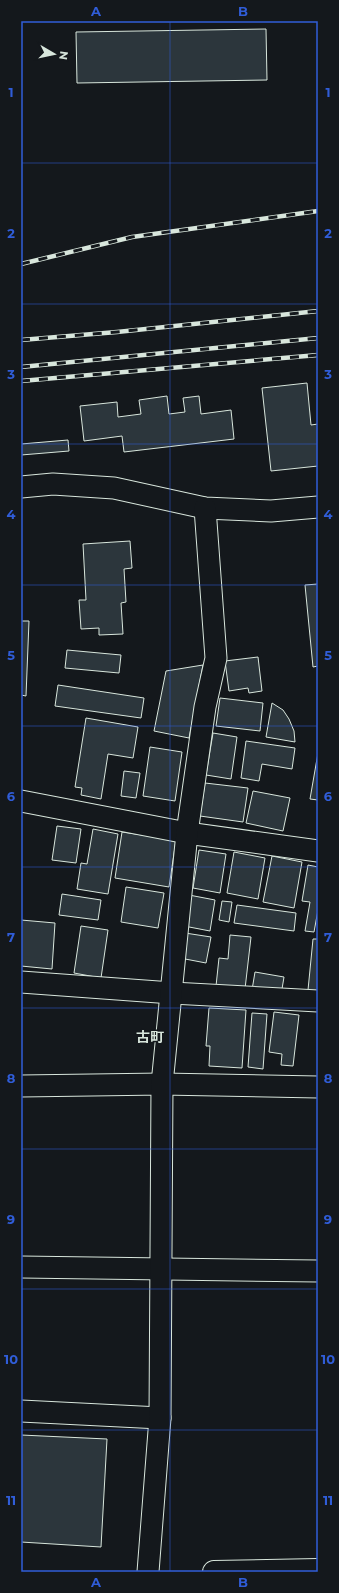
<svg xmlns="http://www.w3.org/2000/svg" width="339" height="1593" font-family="Montserrat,'Noto Sans JP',sans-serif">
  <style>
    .building { fill: #2c363c; stroke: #d8e6dc }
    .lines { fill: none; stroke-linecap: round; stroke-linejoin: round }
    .street-casing { stroke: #d8e6dc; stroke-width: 23 }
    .primary-casing { stroke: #d8e6dc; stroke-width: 24 }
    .street { stroke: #14181c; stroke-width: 21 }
    .primary { stroke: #14181c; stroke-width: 22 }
    .rail-casing { stroke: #d8e6dc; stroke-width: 4.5 }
    .rail { stroke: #14181c; stroke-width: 3; stroke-dasharray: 9; stroke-linecap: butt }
    .grid { fill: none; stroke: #305dd8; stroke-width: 1; stroke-opacity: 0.55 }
    .labels { text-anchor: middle; stroke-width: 3; stroke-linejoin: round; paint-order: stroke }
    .quarter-label { font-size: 14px; font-weight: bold; fill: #d8e6dc; stroke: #14181c }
    .neatline { fill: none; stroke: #305dd8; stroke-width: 1.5 }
    .grid-label { font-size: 13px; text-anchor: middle; font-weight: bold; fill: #305dd8 }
  </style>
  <rect width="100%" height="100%" fill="#14181c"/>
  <g class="building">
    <path d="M266 29 267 80 77 83 76 32Z"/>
    <path d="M307 383 311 425 318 424V466L271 471 262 388Z"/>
    <path d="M167 396 169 414 185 412 183 398 199 396 201 414 231 410 234 439 124 452 122 436 84 441 80 406 117 402 118 417 141 414 139 400Z"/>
    <path d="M68 440 69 451 21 455V444Z"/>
    <path d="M130 541 132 568 124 569 126 602 121 603 123 634 99 635V628L81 629 79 600H86L83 544Z"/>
    <path d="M318 584V666L313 667 305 585Z"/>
    <path d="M21 621H29L26 696 21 695Z"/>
    <path d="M67 650 121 655 119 673 65 668Z"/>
    <path d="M258 657 262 691 249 693 248 688 229 691 225 661Z"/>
    <path d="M203 665 189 738 154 731 166 671Z"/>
    <path d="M58 685 144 698 141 718 55 706Z"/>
    <path d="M220 698 263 703 260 731 216 726Z"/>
    <path d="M272 703 283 710 289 719 294 731 295 742 266 737Z"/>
    <path d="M86 718 138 727 133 758 108 754 101 799 81 795 82 788 75 787Z"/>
    <path d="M213 733 237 737 231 779 206 775Z"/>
    <path d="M246 741 295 748 292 769 262 764 259 781 241 778Z"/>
    <path d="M150 747 182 752 175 801 143 796Z"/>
    <path d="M318 753V800L310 799Z"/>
    <path d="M124 771 140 773 136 798 121 796Z"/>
    <path d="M205 783 248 788 243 822 200 816Z"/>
    <path d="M253 791 290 798 283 831 246 823Z"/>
    <path d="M57 826 81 829 76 863 52 860Z"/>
    <path d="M93 829 118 834 108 894 77 889 81 863 87 864Z"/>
    <path d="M122 832 176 840 169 887 115 878Z"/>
    <path d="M199 850 226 854 220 893 193 888Z"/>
    <path d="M234 852 265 858 258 899 227 893Z"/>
    <path d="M272 856 302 862 294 908 263 902Z"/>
    <path d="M308 865 318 867V910L314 932 305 931 310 902 302 901Z"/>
    <path d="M126 887 164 893 158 928 121 922Z"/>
    <path d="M62 894 101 900 98 920 59 915Z"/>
    <path d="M189 895 215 900 210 931 184 926Z"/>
    <path d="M222 901 232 902 229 922 219 920Z"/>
    <path d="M237 905 296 913 294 931 234 923Z"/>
    <path d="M21 920 55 923 52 969 21 966Z"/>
    <path d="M81 926 108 930 101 978 74 973Z"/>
    <path d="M185 933 211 937 206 963 180 958Z"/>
    <path d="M230 935 251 937 245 989 216 986 219 958 228 959Z"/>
    <path d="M313 939H318V991L308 990Z"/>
    <path d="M255 972 284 977 281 995 252 990Z"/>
    <path d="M209 1008 246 1010 242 1068 209 1066 210 1046H206Z"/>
    <path d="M274 1012 299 1015 293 1066 281 1065 282 1054 269 1052Z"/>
    <path d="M252 1013 267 1014 263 1069 248 1067Z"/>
    <path d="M21 1435 107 1439 101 1547 21 1542Z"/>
  </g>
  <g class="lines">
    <g class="street-casing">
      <g id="street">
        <path d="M21 487 53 484 114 488 205 508 271 511 318 507"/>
        <path d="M21 801 187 833 318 851"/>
        <path d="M21 982 172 993 318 1001"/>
        <path d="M21 1086 162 1084 318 1087"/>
        <path d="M21 1267 318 1271"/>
        <path d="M21 1411 160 1418"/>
        <path d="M148 1572 160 1418 162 1084 187 833 205 707 216 658 205 508"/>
      </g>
    </g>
    <g class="primary-casing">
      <path id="primary" d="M214 1572 318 1570"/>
    </g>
    <use href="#street" class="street"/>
    <use href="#primary" class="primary"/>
    <g class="rail-casing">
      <g id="rail">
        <path d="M21 264 132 237 318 211"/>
        <path d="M21 340 117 332 318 311"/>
        <path d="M21 367 318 338"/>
        <path d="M21 381 318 355"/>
      </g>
    </g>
    <use href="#rail" class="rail"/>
  </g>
  <path class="grid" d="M170 21V1572M21 163H318M21 304H318M21 444H318M21 585H318M21 726H318M21 867H318M21 1008H318M21 1149H318M21 1289H318M21 1430H318"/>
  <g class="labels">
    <g class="quarter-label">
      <text x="150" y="1042">古町</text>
    </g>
  </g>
  <rect width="339" height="1593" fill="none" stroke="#14181c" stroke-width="44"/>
  <g transform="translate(54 54) rotate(99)" stroke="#14181c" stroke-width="3" paint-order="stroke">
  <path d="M0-3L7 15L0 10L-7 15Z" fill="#d8e6dc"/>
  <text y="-6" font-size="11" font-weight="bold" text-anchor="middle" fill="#d8e6dc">N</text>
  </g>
  <rect x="22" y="22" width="295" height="1549" class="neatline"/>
  <g class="grid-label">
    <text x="96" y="16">A</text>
    <text x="243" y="16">B</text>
    <text x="11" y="97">1</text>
    <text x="328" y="97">1</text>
    <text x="11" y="238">2</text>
    <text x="328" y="238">2</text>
    <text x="11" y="379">3</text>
    <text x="328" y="379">3</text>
    <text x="11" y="519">4</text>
    <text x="328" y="519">4</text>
    <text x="11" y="660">5</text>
    <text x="328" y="660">5</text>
    <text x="11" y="801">6</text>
    <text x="328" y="801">6</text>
    <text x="11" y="942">7</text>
    <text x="328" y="942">7</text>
    <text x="11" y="1083">8</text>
    <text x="328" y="1083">8</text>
    <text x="11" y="1224">9</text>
    <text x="328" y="1224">9</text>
    <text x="11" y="1364">10</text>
    <text x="328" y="1364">10</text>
    <text x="11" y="1505">11</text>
    <text x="328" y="1505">11</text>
    <text x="96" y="1587">A</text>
    <text x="243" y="1587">B</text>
  </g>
</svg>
